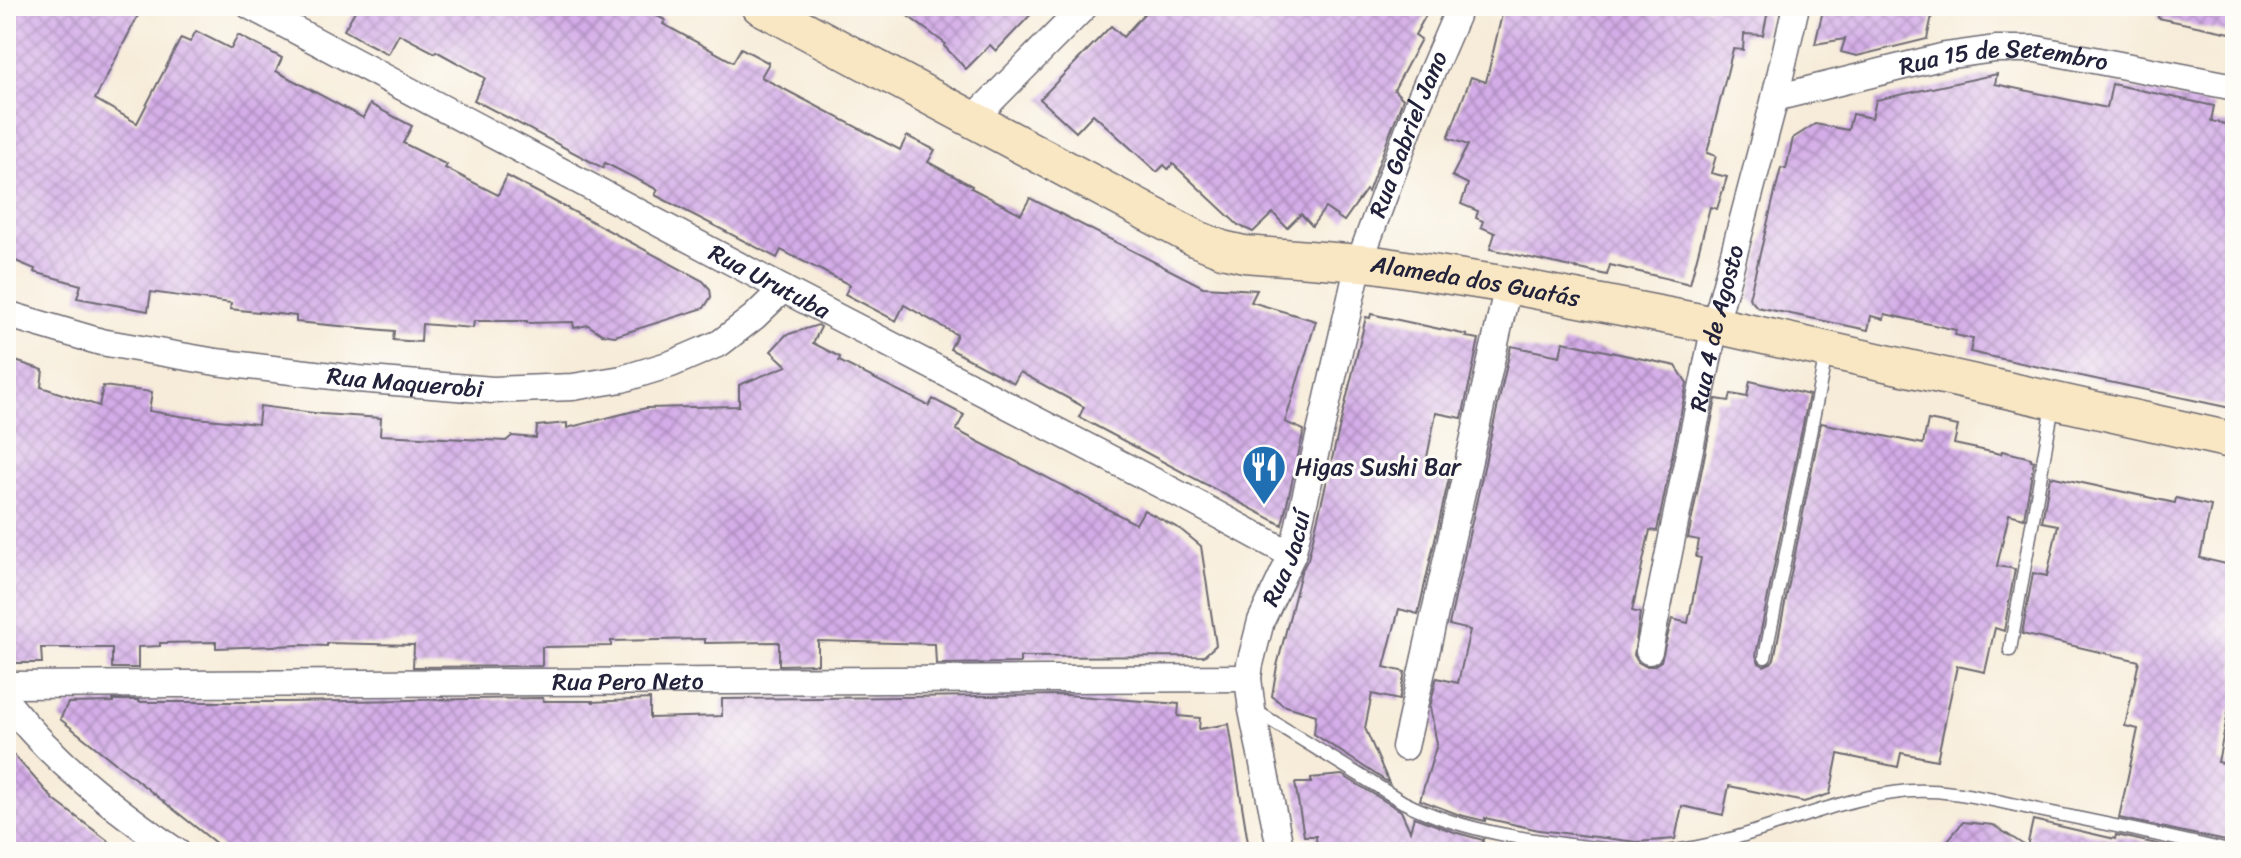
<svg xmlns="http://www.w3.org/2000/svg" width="2241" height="858" font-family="Sriracha,sans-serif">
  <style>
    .building { fill: url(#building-cross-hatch) }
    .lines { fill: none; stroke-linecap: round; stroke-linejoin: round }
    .lane-casing { stroke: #6d6972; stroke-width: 15 }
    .street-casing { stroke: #6d6972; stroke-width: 29 }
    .secondary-casing { stroke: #6d6972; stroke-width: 39 }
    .lane { stroke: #fff; stroke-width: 12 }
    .street { stroke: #fff; stroke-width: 26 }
    .secondary { stroke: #f9e7c3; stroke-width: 36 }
    .labels { text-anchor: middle; stroke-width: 6; stroke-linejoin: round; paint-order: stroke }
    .street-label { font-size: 24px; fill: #22223b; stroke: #fdfcf7 }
    .poi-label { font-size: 24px; fill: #22223b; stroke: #fdfcf7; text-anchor: start }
  </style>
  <defs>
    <pattern id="building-cross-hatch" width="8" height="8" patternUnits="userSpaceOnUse" patternTransform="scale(2)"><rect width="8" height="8" fill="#d4ade8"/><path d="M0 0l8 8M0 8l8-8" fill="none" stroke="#ac8cbd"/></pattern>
  </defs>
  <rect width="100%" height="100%" fill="#fdfcf7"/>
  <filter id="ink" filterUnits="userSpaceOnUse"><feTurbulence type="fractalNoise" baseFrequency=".0125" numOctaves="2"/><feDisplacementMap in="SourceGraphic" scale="16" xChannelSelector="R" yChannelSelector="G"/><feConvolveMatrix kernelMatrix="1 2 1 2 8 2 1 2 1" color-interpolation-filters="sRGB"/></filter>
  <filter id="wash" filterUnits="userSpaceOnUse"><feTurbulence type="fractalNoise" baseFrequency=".006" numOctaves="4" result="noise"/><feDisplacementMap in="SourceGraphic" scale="32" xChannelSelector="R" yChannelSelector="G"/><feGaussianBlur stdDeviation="1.8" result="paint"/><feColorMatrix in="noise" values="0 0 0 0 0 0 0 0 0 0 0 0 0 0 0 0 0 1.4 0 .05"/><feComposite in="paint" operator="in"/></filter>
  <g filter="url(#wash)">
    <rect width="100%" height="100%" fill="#f7ecd9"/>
    <g id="blocks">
      <g class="building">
        <path d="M6 6H143L95 99 137 123 181 38 190 42 196 31 231 49 238 35 282 58 276 71 363 118 370 104 412 126 403 143 447 165 445 168 498 195 507 176 703 281 710 289 711 297 704 308 615 336 602 334 588 325 574 328 573 322 527 323V321H474L473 328 422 324 421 342 393 340 394 331 296 322V316L230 309 231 303 151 292 148 311 77 298 81 285 34 272 35 269 6 257Z"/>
        <path d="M346 6H638L665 20 663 24 733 62 741 48 769 63 761 77 900 150 907 136 935 150 928 162 972 186 971 188 1021 214 1030 198 1203 287 1257 290 1251 302 1316 321 1285 422 1304 430 1282 525 1079 417 1084 407 1020 372 1014 383 950 349 957 335 904 305 896 321 845 294 850 285 781 250 777 258 655 195 658 190 605 163 603 168 474 100 485 78 436 51 435 53 399 34 388 54 365 42 344 30 355 11Z"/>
        <path d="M894 6H1039L996 51 990 45 966 69 944 46 946 44Z"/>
        <path d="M1151 6H1431L1415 35 1421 39 1394 90 1403 99 1368 192 1366 190 1344 221 1325 208 1312 226 1301 214 1287 228 1273 213 1253 232 1238 225 1173 164 1168 169 1164 165 1157 172 1093 114 1076 132 1040 99 1111 26 1123 37Z"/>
        <path d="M1504 6H1665L1710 8V6H1769L1763 35 1744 34 1743 50 1733 49 1707 153 1716 156 1711 173 1727 177 1717 209 1710 207 1690 284 1610 265 1607 275 1490 249 1495 233 1481 227 1483 221 1476 218 1478 211 1461 204 1468 184 1452 176 1468 145 1448 138 1471 77 1486 82Z"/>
        <path d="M1824 6H1934L1927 39 1857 56 1841 52 1845 39 1815 44Z"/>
        <path d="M2159 6H2235V34L2158 18Z"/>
        <path d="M1997 74 1995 84 2107 108 2112 84 2214 106 2211 121 2235 126V409L1970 352 1973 339 1955 335 1956 330 1885 314 1884 319 1871 316 1868 330 1757 307 1749 298 1781 168 1786 169 1793 138 1815 124 1848 130 1852 114 1872 118 1876 100Z"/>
        <path d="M1371 314 1467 335 1466 337 1479 339 1462 418 1436 413 1424 472 1449 478 1418 614 1399 609 1384 667 1405 672 1399 700 1372 694 1365 728 1389 783 1314 734 1316 715 1283 705 1272 696 1277 666 1301 572 1308 559 1366 317 1370 318Z"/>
        <path d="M818 325 821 327 813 343 840 357 839 361 929 406 933 399 964 415 956 430 1136 524 1144 510 1180 529 1201 546 1216 645 1204 656 1020 657V663L936 664 935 644 818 641V664L779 665V642L705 643V639L611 641V646L542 647V666L413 667 414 645 327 643V646L301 645 216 648V642L160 643V646L138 647V668H112V648H41L42 663H6V358L43 370 41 387 99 406 103 386 152 392 149 411 186 417 258 424 260 406 322 414 381 418 380 435 506 441 512 436 536 438 537 426 567 423V428L646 408 739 406V385L787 366 771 351 786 335Z"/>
        <path d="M1563 342 1676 366 1687 383 1657 531 1650 530 1632 611 1640 613 1634 655 1638 662 1645 666H1653L1661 661 1672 619 1688 623 1701 558 1696 557 1699 540 1688 538 1716 399 1729 401 1731 394 1747 397 1750 381 1809 395 1756 655 1759 663 1764 666 1771 663 1774 659 1821 423 1923 444 1928 420 1958 426 1954 444 2001 454 2002 451 2031 458V460L2034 461 2024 518 2009 514 1997 566 2015 569 2004 631 1995 628 1985 672 1957 666 1937 760 1901 753 1898 767 1838 754 1830 794 1804 802 1729 786 1723 815 1682 806 1675 839 1637 842 1539 830 1485 818V821L1460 815 1420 800 1437 744 1430 707 1436 680 1437 678 1458 683 1470 630 1449 625 1511 346 1560 356Z"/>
        <path d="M2050 476 2175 503 2176 498 2211 506 2200 558 2235 566V710L2229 708 2218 762 2235 766V843L2119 818 2138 729 2125 726 2139 661 2022 634 2033 573 2047 576 2058 525 2042 522Z"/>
        <path d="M1066 695 1179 704 1178 716 1200 718 1199 729 1229 724 1249 849 1234 852H977V843L810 845 809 852H704L705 846 642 847V852H227L60 719 68 703 113 702V700H139V702H285L543 698 544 701H593V702L650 699V718L722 716V699Z"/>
        <path d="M6 746 54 800 123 852H6Z"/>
        <path d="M1342 775 1401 811 1410 831 1414 817 1454 832 1483 840 1482 852H1317L1316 836H1304L1295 783H1311V778Z"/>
        <path d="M2033 820 2115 839 2116 835 2193 852H1938L1963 822 1993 825 2027 847Z"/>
      </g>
    </g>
  </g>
  <g filter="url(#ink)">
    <use href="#blocks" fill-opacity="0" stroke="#6d6972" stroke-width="2"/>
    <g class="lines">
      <g class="lane-casing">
        <g id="lane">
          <path d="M2010 650 2053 405"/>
          <path d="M1765 657 1826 354"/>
          <path d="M1254 710 1403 802C1473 837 1554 843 1630 852"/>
          <path d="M1664 852C1743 845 1814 804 1893 793 1942 785 1995 801 2043 811 2107 824 2170 837 2233 852"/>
        </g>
      </g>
      <g class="street-casing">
        <g id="street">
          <path id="s1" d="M250 6 783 289 1194 502 1292 555"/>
          <path id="s2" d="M1775 98 1945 56 1995 49H2036L2235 87"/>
          <path d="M973 119 1085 6"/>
          <path id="s3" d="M6 314 101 342 216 362 357 379 493 390 573 387 622 379 671 364 720 343 754 317 783 289"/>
          <path id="s4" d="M1649 651 1715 325 1775 98 1796 6"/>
          <path id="s5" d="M6 685 1248 678"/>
          <path d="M6 701C54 762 114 809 177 852"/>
          <path d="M1405 747 1508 285"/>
          <path id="s6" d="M1281 852 1252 710 1248 678 1250 664 1261 621 1292 555 1359 263 1418 104 1456 16 1458 6"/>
        </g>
      </g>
      <g class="secondary-casing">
        <g id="secondary">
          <path id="s7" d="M760 6 1197 239 1222 249 1244 254 1374 264 1508 285 1715 325 2235 441"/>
        </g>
      </g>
      <use href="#lane" class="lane"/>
      <use href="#street" class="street"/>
      <use href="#secondary" class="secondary"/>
    </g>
  </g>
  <defs>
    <g id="restaurant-pin" transform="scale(2.3)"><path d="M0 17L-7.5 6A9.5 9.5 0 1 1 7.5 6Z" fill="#1f6fb2" stroke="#fdfcf7"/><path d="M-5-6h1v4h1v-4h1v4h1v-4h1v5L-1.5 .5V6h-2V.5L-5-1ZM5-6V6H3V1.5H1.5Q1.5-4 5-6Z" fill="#fff"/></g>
  </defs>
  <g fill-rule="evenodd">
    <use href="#restaurant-pin" x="1264" y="467"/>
  </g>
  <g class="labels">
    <g class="street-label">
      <text dy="8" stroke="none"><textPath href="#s2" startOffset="234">Rua 15 de Setembro</textPath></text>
      <text dy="8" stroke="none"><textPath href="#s6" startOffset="746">Rua Gabriel Jano</textPath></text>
      <text dy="8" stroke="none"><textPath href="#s1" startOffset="588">Rua Urutuba</textPath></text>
      <text dy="8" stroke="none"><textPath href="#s7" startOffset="778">Alameda dos Guatás</textPath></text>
      <text dy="8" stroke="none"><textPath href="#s4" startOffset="330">Rua 4 de Agosto</textPath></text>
      <text dy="8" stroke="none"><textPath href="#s3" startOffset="406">Rua Maquerobi</textPath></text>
      <text dy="8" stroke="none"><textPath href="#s6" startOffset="304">Rua Jacuí</textPath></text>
      <text dy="8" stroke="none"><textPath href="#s5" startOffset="622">Rua Pero Neto</textPath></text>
    </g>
    <g class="poi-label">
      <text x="1295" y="475">Higas Sushi Bar</text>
    </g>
  </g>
  <rect width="2241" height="858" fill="none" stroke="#fdfcf7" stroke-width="32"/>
</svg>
